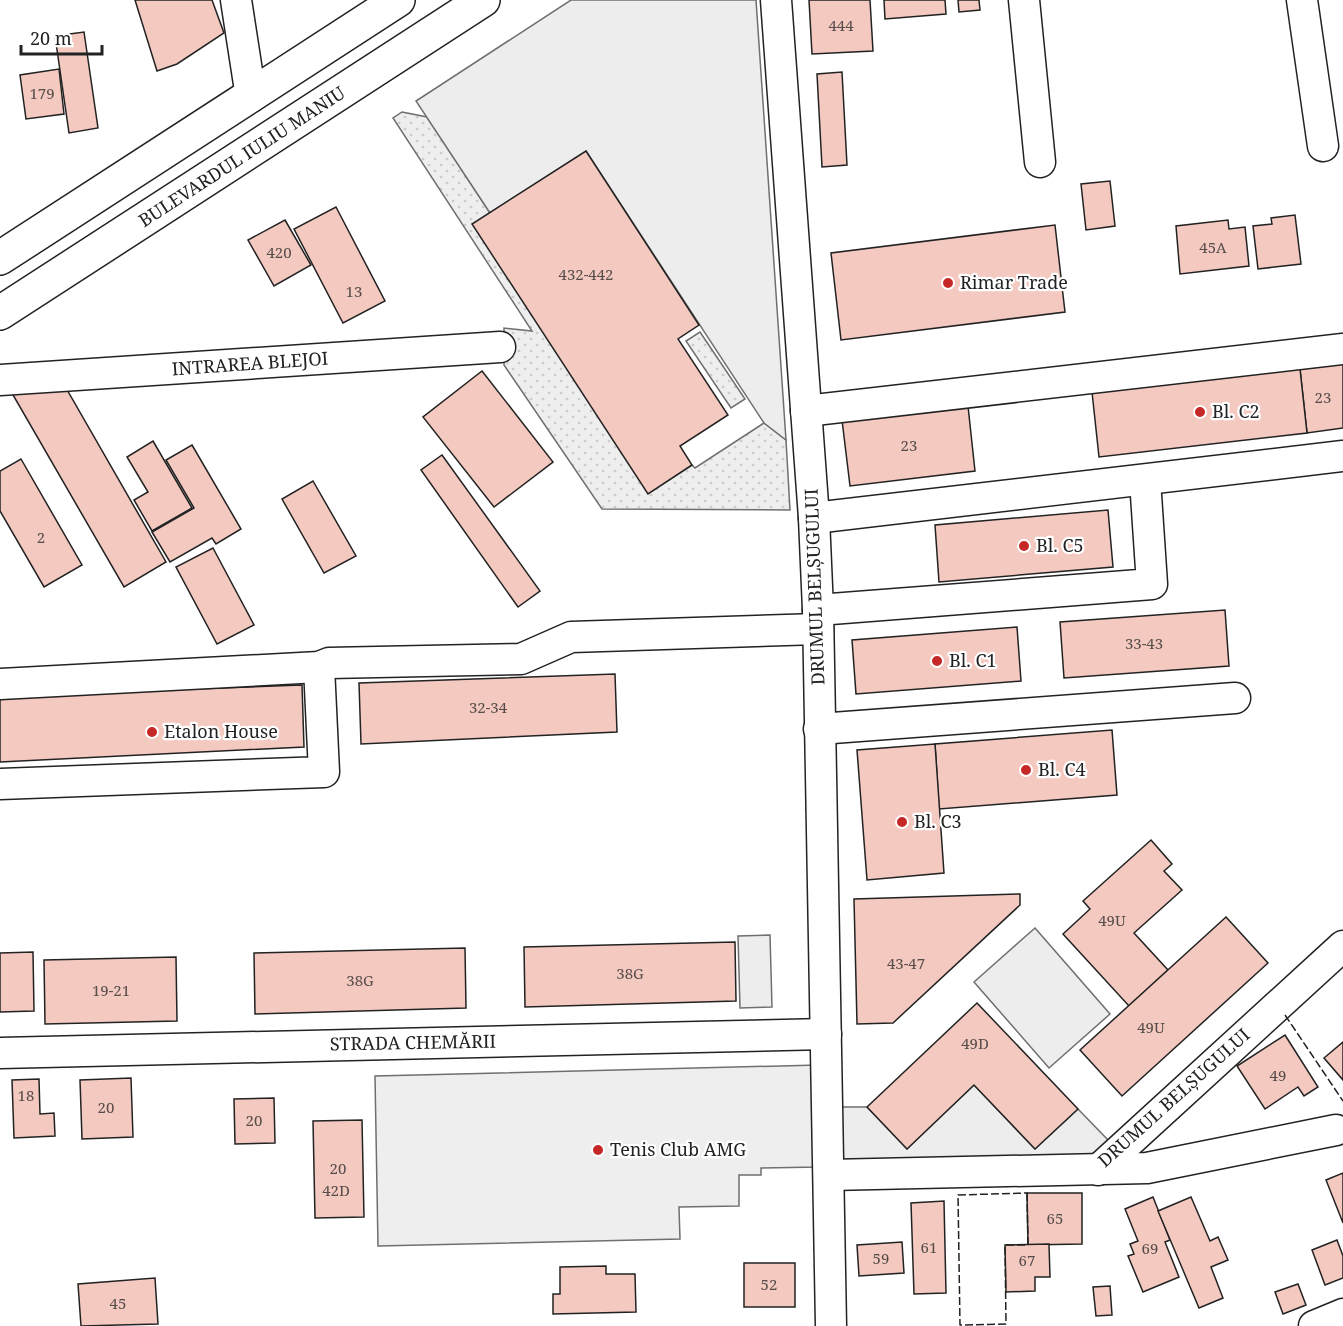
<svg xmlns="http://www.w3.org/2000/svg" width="1343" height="1326" font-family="'Noto Serif',serif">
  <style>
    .grass { fill: url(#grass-dots); stroke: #6f6f6f; stroke-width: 1.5 }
    .pitch { fill: #eee; stroke: #6f6f6f; stroke-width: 1.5 }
    .parking { fill: #ededed; stroke: #6f6f6f; stroke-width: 1.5 }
    .building { fill: #f3c9c0; stroke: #222; stroke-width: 1.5 }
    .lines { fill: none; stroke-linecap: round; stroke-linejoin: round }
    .minor-casing { stroke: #222; stroke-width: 33 }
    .major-casing { stroke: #222; stroke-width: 36 }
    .minor { stroke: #fff; stroke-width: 30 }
    .major { stroke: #fff; stroke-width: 33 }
    .fence { stroke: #222; stroke-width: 1.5; stroke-dasharray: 8 3; stroke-linecap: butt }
    .poi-dot { fill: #c62828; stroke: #fff; stroke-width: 2 }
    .labels { text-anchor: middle; stroke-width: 4.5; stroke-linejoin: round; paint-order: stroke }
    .number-label { font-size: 15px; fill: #564c4a }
    .street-label { font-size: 18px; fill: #222; stroke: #fff }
    .poi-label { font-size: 18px; fill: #222; stroke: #fff; text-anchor: start }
  </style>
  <defs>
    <pattern id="grass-dots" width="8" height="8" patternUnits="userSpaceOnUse" patternTransform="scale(1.5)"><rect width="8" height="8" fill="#eee"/><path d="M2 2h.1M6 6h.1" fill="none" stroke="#ccc" stroke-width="1.8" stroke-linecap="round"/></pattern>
  </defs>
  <rect width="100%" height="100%" fill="#fff"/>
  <g class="grass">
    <path d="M402 112 427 117 490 213 649 493 692 465 695 468 764 423 786 440 790 510 602 509 504 365V328L532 331 393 118Z"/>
    <path d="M700 332 745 399 731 408 686 341Z"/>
  </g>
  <path class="pitch" d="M818 1065 819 1167 761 1168V1175H739V1206L679 1207 680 1239 378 1246 375 1076Z"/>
  <g class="parking">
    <path d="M571 0H756L786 440 764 423 586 151 490 213 416 101Z"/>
    <path d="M1035 928 1110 1014 1049 1068 974 982Z"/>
    <path d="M770 935 772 1007 740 1008 738 936Z"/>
    <path d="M974 1085 1035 1149 1078 1109 1108 1140 1088 1160 843 1164 842 1107H867L907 1149Z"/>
  </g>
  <g class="building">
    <path d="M135 0H212L224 33 177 64 157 71Z"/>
    <path d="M809 0H870L873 51 812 54Z"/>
    <path d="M884 0H945L946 14 885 19Z"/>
    <path d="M958 0H979L980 10 959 12Z"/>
    <path d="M84 32 98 128 69 133 55 36Z"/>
    <path d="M59 69 64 114 26 119 20 75Z"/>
    <path d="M842 72 847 165 822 167 817 74Z"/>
    <path d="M586 151 699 325 678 339 728 415 680 446 692 465 648 494 472 224Z"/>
    <path d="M1110 181 1115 226 1086 230 1081 184Z"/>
    <path d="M336 207 385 301 343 323 294 229Z"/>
    <path d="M1295 215 1301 264 1258 269 1253 226 1272 224 1271 218Z"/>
    <path d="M285 220 311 265 274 286 248 240Z"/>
    <path d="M1228 220 1229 229 1245 227 1249 266 1180 274 1176 226Z"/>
    <path d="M1055 225 1065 312 841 340 831 253Z"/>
    <path d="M1343 364V428L1307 433 1300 369Z"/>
    <path d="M1300 369 1307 433 1099 457 1092 392Z"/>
    <path d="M482 371 553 462 494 507 423 417Z"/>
    <path d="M9 388H66L166 562 124 587Z"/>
    <path d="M968 406 975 471 850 486 842 420Z"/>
    <path d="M153 441 192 508 152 531 134 500 148 492 127 457Z"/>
    <path d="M192 445 241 529 216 544 212 538 170 562 152 532 194 508 166 460Z"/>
    <path d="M442 455 540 591 518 607 421 470Z"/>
    <path d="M21 459 82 565 44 587 0 511V471Z"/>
    <path d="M313 481 356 556 324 573 282 499Z"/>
    <path d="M1108 510 1113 567 939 582 935 525Z"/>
    <path d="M213 548 254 625 217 644 176 567Z"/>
    <path d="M1225 610 1229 666 1064 678 1060 622Z"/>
    <path d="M1017 627 1021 681 856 694 852 640Z"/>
    <path d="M615 674 617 732 361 744 359 683Z"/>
    <path d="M302 685 304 747 0 762V696Z"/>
    <path d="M1112 730 1117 795 939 809 935 744Z"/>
    <path d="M935 744 944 873 867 880 857 750Z"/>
    <path d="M1151 840 1172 864 1164 871 1182 890 1134 933 1168 970 1129 1006 1063 934 1090 909 1083 901Z"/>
    <path d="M1020 894V905L893 1023 857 1024 854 899Z"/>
    <path d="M1226 917 1268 963 1122 1096 1080 1050Z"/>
    <path d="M735 942 736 1001 525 1007 524 947Z"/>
    <path d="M465 948 466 1008 255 1014 254 953Z"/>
    <path d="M33 952 34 1011 0 1012V953Z"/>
    <path d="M176 957 177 1021 45 1024 44 960Z"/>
    <path d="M977 1003 1078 1109 1035 1149 974 1085 907 1149 867 1107Z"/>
    <path d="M1285 1035 1318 1087 1304 1096 1298 1087 1265 1109 1237 1066Z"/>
    <path d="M1343 1042V1080L1324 1058Z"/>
    <path d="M131 1078 133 1137 82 1139 80 1080Z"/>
    <path d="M39 1079 40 1114 54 1113 55 1136 14 1138 12 1080Z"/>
    <path d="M274 1098 275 1143 235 1144 234 1099Z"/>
    <path d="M362 1120 364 1217 315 1218 313 1121Z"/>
    <path d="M1343 1173V1223L1326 1180Z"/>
    <path d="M1027 1193H1082V1244L1028 1245Z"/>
    <path d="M1153 1197 1170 1240 1165 1242 1179 1277 1143 1292 1128 1256 1134 1254 1130 1244 1138 1241 1125 1209Z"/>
    <path d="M1191 1197 1210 1241 1218 1237 1228 1260 1211 1267 1223 1298 1199 1308 1158 1211Z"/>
    <path d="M944 1201 946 1293 914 1294 911 1203Z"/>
    <path d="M1337 1240 1343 1256V1278L1325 1285 1312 1250Z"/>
    <path d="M902 1242 904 1273 859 1276 857 1245Z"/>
    <path d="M1049 1244 1050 1277H1035V1291L1006 1292 1005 1245Z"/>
    <rect x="744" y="1263" width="51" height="44"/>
    <path d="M606 1266V1274H635L636 1312 553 1314V1294H560V1267Z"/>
    <path d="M155 1278 158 1324 81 1326 78 1284Z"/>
    <path d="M1298 1284 1306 1305 1283 1314 1275 1292Z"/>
    <path d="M1110 1286 1112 1315 1096 1316 1093 1287Z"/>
  </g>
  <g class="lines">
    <g class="minor-casing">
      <g id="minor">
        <path d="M236 0 251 97"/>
        <path d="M776 0 814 518 818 610 831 1326"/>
        <path d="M1024 0 1040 162"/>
        <path d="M1302 0 1323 146"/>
        <path d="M0 380 500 347"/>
        <path d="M806 411 1343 349"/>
        <path d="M814 518 1343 456"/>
        <path d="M818 610 1152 584 1145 480"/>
        <path d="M0 684 319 667 329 663 521 659 571 637 818 629"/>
        <path d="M819 729 1235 698"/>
        <path d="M0 784 324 772 319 667"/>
        <path d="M0 1053 826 1034"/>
        <path d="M1098 1170 1343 946"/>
        <path d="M830 1175 1147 1168 1336 1130"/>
        <path d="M1314 1326 1343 1314"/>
      </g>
    </g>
    <g class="major-casing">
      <g id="major">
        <path d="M0 258 398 0"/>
        <path d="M0 313 483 0"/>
      </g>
    </g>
    <use href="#minor" class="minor"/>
    <use href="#major" class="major"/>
    <g class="fence">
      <path d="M1285 1015 1343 1101"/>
      <path d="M1027 1193 1028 1245H1005L1006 1324 960 1325 958 1195Z"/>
    </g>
  </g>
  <g class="poi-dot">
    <circle cx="948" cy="283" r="6"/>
    <circle cx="1200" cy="412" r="6"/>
    <circle cx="1024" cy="546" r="6"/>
    <circle cx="937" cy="661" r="6"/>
    <circle cx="152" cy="732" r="6"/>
    <circle cx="1026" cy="770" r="6"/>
    <circle cx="902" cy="822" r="6"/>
    <circle cx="598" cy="1150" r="6"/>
  </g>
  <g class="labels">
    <g class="number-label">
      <text x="841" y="31">444</text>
      <text x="42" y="99">179</text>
      <text x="1213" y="253">45A</text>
      <text x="279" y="258">420</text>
      <text x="586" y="280">432-442</text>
      <text x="354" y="297">13</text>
      <text x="1323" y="403">23</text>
      <text x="909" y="451">23</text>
      <text x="41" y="543">2</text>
      <text x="1144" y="649">33-43</text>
      <text x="488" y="713">32-34</text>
      <text x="1112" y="926">49U</text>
      <text x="906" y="969">43-47</text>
      <text x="630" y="979">38G</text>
      <text x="360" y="986">38G</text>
      <text x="111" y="996">19-21</text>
      <text x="1151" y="1033">49U</text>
      <text x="975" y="1049">49D</text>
      <text x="1278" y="1081">49</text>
      <text x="26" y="1101">18</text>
      <text x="106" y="1113">20</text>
      <text x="254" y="1126">20</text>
      <text x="338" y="1174">20</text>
      <text x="336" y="1196">42D</text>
      <text x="1055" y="1224">65</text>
      <text x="929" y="1253">61</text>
      <text x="1150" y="1254">69</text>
      <text x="881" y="1264">59</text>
      <text x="1027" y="1266">67</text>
      <text x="769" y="1290">52</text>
      <text x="118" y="1309">45</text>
    </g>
    <g class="street-label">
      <text transform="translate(242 157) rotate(-33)" y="6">BULEVARDUL IULIU MANIU</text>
      <text transform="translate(250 364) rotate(-4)" y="6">INTRAREA BLEJOI</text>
      <text transform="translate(815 587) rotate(-92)" y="6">DRUMUL BELȘUGULUI</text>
      <text transform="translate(413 1043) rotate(-1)" y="6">STRADA CHEMĂRII</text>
      <text transform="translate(1174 1098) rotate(-42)" y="6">DRUMUL BELȘUGULUI</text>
    </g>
    <g class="poi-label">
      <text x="960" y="289">Rimar Trade</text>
      <text x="1212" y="418">Bl. C2</text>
      <text x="1036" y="552">Bl. C5</text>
      <text x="949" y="667">Bl. C1</text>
      <text x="164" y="738">Etalon House</text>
      <text x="1038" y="776">Bl. C4</text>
      <text x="914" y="828">Bl. C3</text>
      <text x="610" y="1156">Tenis Club AMG</text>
    </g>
  </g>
  <path d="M21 45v9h81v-9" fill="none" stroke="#222222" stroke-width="3"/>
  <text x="30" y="45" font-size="18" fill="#222222" stroke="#ffffff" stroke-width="4.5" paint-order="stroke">20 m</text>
</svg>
